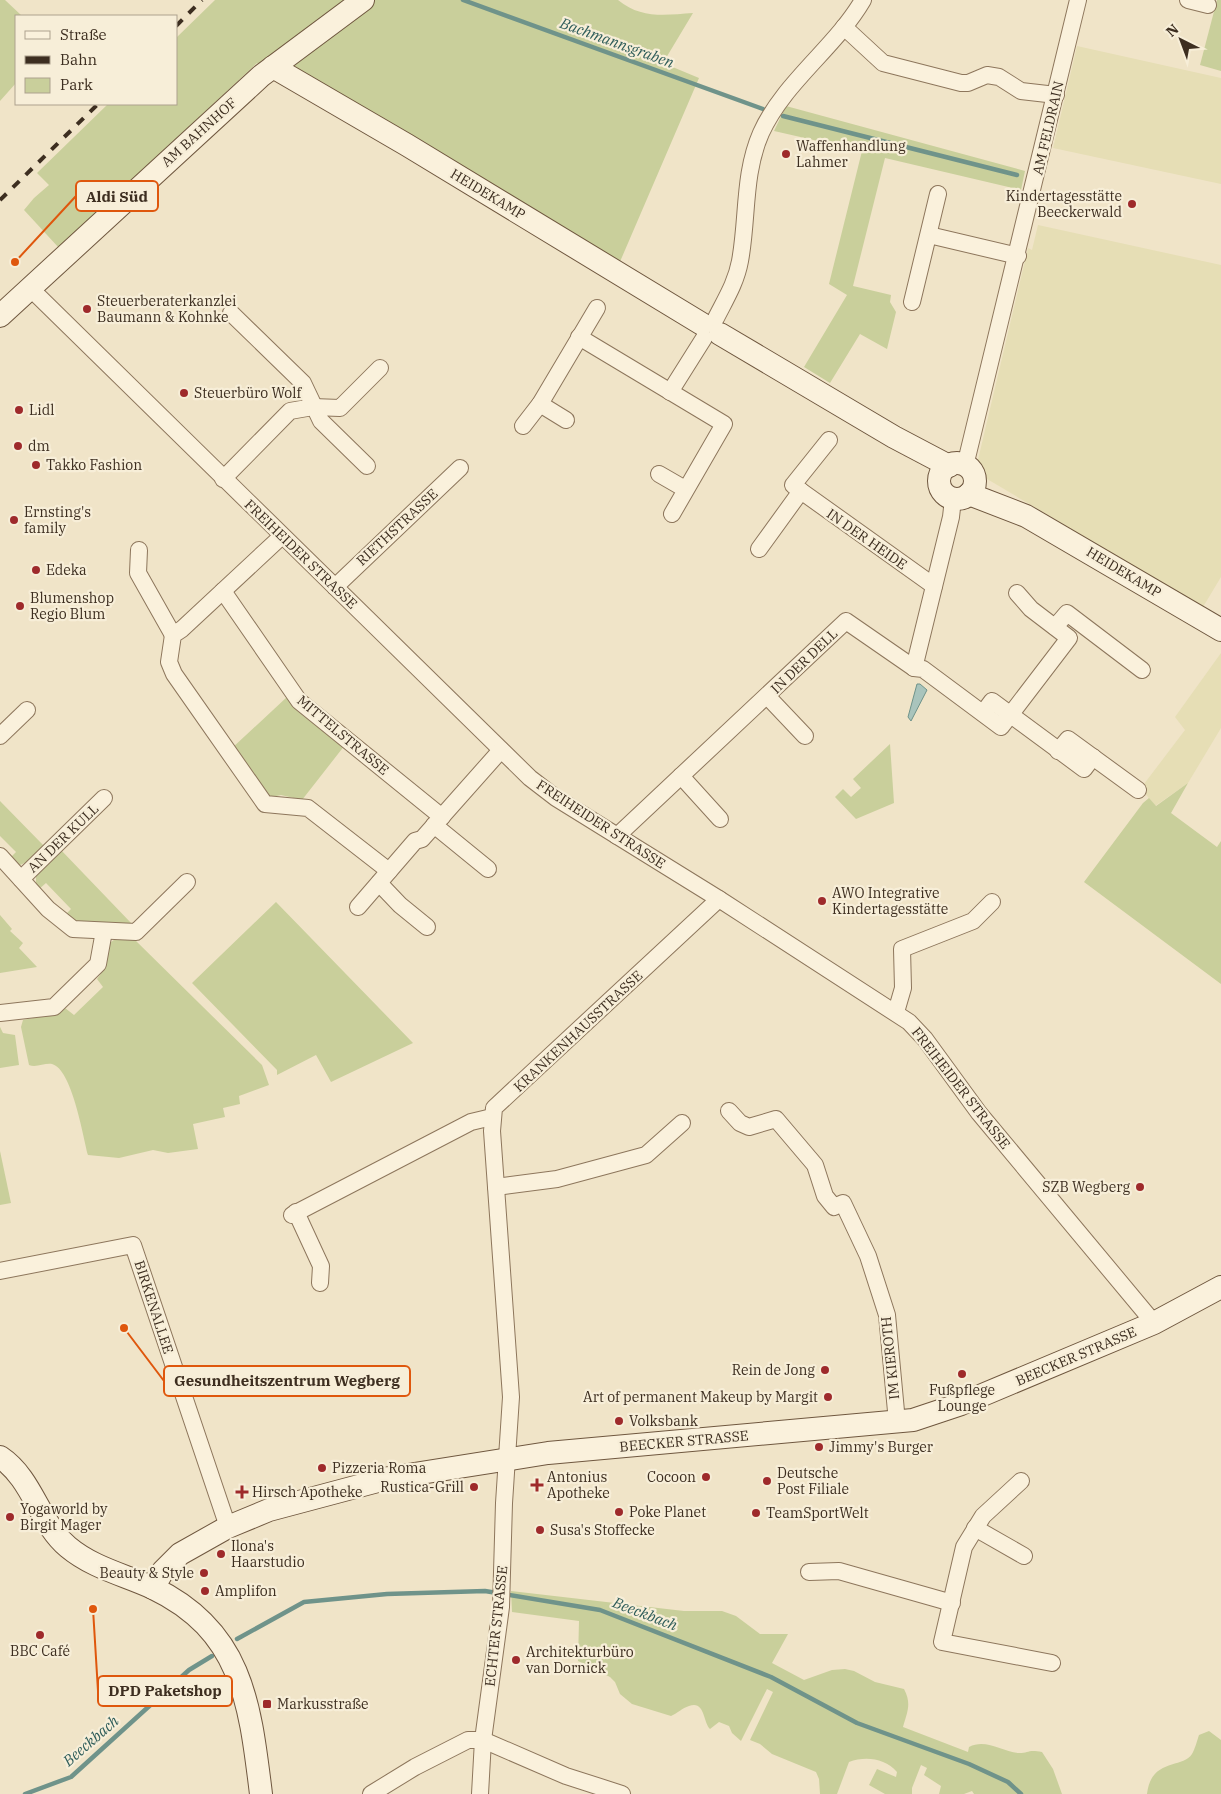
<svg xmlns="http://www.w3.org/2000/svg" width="1221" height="1794" font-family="'IBM Plex Serif',serif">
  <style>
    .farmland { fill: #e6deb5 }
    .green { fill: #c9cf9b }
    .water { fill: #a9c4bc; stroke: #6f938a }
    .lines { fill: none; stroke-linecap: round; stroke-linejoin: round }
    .stream { stroke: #6f938a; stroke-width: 4.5 }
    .street-casing { stroke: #8d765c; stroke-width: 18 }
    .secondary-casing { stroke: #6f573f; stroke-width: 24 }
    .street { stroke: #faf1dc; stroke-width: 16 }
    .secondary { stroke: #faf1dc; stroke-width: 22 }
    .rail { stroke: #3d2e20; stroke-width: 4; stroke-dasharray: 9 9; stroke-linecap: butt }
    .poi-dot { fill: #9e2a2b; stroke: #f7eed8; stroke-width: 2 }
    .labels { text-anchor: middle; stroke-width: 4.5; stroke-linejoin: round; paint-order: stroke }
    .street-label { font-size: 14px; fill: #3d2e20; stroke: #f7eed8 }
    .poi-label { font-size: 14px; fill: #3d2e20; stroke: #f7eed8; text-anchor: start }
    .water-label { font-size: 15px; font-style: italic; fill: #2f5d5a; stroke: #f7eed8 }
    .leader { fill: none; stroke: #df570d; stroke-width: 2 }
    .callout-dot { fill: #df570d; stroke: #f7eed8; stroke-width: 2 }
    .callout { fill: #f7eed8; stroke: #df570d; stroke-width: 2 }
    .callout-label { font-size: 15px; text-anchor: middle; font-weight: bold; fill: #3d2e20 }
  </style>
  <rect width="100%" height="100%" fill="#f0e4c8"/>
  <g class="farmland">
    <path d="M1077 46 1221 78V184L1053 148Z"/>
    <path d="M1038 225 1221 265V577L1203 607 982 476 977 464 1028 248 1032 250Z"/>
    <path d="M1221 653V728L1188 783 1155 806 1141 788 1185 730 1175 717Z"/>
  </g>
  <g class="green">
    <path d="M0 0H5L22 16H16V83L0 101Z"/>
    <path d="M215 0H618C641 19 665 15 693 13L663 63 699 78 619 264 270 75 257 63 59 248 24 210 34 198 49 185 37 173 108 104H176V38Z"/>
    <path d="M1217 0H1221V71L1200 65Z"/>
    <path d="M786 106 1025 171 1021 190 885 158 853 286 891 295 890 302 896 312 887 349 860 334 830 383 804 367 847 295 829 284 862 151 774 131Z"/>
    <path d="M287 697 345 745 302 800 281 795 268 798 231 749Z"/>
    <path d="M890 744 894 803 856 819 835 797 843 789 851 797 861 788 853 779Z"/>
    <path d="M1188 783 1171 813 1217 847 1221 841V984L1084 882 1143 803 1149 798 1156 806Z"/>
    <path d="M0 801 44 846 29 861 20 865 8 860 16 852 0 836Z"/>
    <path d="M60 849 132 924H76L64 916 71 909 46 883 38 890 36 885V873Z"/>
    <path d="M276 902 413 1043 331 1082 316 1055 277 1075V1070L192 983Z"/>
    <path d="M0 915 12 929 10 931 23 943 19 948 37 967 0 973Z"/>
    <path d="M118 937 135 940 262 1065 269 1085 239 1096 240 1104 223 1108 225 1117 193 1124 198 1149 168 1153 153 1150 119 1158 88 1155C83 1136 72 1069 52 1064 44 1063 36 1068 29 1065L21 1027 23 1020 60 1013 65 1008 74 1015 103 987 97 979C106 968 107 959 107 945Z"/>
    <path d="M0 1027 3 1033 15 1035 19 1065 0 1068Z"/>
    <path d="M0 1151 11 1203 0 1205Z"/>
    <path d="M511 1591 684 1611H722L736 1616 760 1634H788L772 1663 804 1680 832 1670 845 1669 854 1671 875 1682 904 1689C912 1704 907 1712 903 1727L968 1752 969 1747C986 1738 1002 1752 1019 1753 1029 1753 1028 1749 1042 1752L1053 1769 1062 1794H974L972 1791 964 1794H939L941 1786 924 1775 927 1768 921 1765 912 1788V1794H885L869 1785 877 1769 896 1777 897 1772C885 1758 865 1756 849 1762L837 1794H820L819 1779 816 1772 772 1754 760 1744 750 1740 773 1692 767 1689 741 1741 732 1733 729 1726 719 1722 710 1729C703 1722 705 1700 689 1706 682 1708 678 1713 671 1716L632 1704 620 1694 615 1682 610 1677 578 1661 579 1621 512 1612Z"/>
    <path d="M1209 1731 1221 1740V1794H1147C1151 1758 1182 1769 1192 1754 1195 1749 1197 1741 1199 1735Z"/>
  </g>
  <path class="water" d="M917 684H920L927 690 911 721 908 717Z"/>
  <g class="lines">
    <g class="stream">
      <path d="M463 0 763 109"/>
      <path d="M783 116 1017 175"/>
      <path d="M237 1639 304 1602 387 1594 485 1591 600 1610 771 1677 857 1723 969 1764 1008 1782 1021 1794"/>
      <path d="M25 1794 71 1777 189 1670 212 1656"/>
    </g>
    <g class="street-casing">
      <g id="street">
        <path d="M1188 0 1208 5"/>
        <path d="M844 27 883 63 961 83H968L987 75 999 77 1021 91 1056 95"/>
        <path d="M929 235 1018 256"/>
        <path d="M30 288 530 778 556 798 719 899 909 1022 925 1039 979 1113 1154 1323"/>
        <path d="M912 302 938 194"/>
        <path d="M231 313 303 383 321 421 367 466"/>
        <path d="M715 320C725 300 736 283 740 261 748 218 743 174 761 133 784 82 835 48 863 0"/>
        <path d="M579 337 724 424 672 514"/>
        <path d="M670 392 704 338"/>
        <path d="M540 404 566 420"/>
        <path d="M523 426 540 404 597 308"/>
        <path d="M965 466 1078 0"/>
        <path d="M659 474 685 489"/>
        <path d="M223 479 290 411 313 407 340 408 380 368"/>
        <path d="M801 491 934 586"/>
        <path d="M282 536 182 629 173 635 169 662 174 674 265 804 308 808 389 871"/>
        <path d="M759 549 801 491 793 485 829 440"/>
        <path d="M139 550 138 573 173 635"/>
        <path d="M335 587 460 468"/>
        <path d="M223 591 299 701 442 817"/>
        <path d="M1055 627 1067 613 1142 670"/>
        <path d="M914 668 951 517 953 499"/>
        <path d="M767 696 805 736"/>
        <path d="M983 713 992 701 1084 769 1093 757"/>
        <path d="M0 736 27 710"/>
        <path d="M1058 751 1068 739 1138 790"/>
        <path d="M681 776 720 819"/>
        <path d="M434 825 488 869"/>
        <path d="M617 836 846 621 914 668 923 669 1001 727 1069 638 1031 609 1017 593"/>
        <path d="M0 856 48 909 73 929 136 932 187 882"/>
        <path d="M21 879 104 798"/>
        <path d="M379 883 400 905 427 927"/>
        <path d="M358 907 415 841 422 839 501 750"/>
        <path d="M896 1012 903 988 902 949 973 921 992 902"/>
        <path d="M0 1013 54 1007 98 964 104 931"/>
        <path d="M729 1111 740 1123 749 1127 776 1119 815 1165 825 1196 834 1207 843 1203 868 1256 887 1315 897 1422"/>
        <path d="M496 1187 557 1179 646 1155 682 1123"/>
        <path d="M296 1212 321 1266 320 1283"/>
        <path d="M292 1215 471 1122 492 1117"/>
        <path d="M0 1271 133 1245 228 1527"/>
        <path d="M1021 1481 983 1516 964 1547 942 1642 1052 1663"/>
        <path d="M975 1528 1024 1556"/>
        <path d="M809 1572 839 1571 952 1603"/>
        <path d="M371 1794 415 1767 468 1740H483L566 1776 622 1794"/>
        <path d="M480 1794 483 1740 501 1607 504 1503 511 1397 492 1131 494 1108 719 899"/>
      </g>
    </g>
    <g class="secondary-casing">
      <g id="secondary">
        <path d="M273 67 407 145 702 324"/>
        <path d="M0 316 261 76 363 0"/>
        <path d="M720 334 894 437 949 466"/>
        <circle cx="957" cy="481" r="18"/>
        <path d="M969 494 1026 516 1221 630"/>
        <path d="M0 1457C33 1479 39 1523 68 1547 93 1568 125 1575 153 1588 243 1631 250 1705 261 1794"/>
        <path d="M153 1588 163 1571 180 1554 228 1527 269 1510 389 1478 548 1453 913 1420 961 1404 1154 1323 1221 1287"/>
      </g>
    </g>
    <use href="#street" class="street"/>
    <use href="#secondary" class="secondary"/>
    <g class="rail">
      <path d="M176 26 202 0"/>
      <path d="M0 200 98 104"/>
    </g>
  </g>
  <g class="poi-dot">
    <circle cx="786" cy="154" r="5"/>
    <circle cx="1132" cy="204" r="5"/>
    <circle cx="87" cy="309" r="5"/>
    <circle cx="184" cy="393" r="5"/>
    <circle cx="19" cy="410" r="5"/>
    <circle cx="18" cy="446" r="5"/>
    <circle cx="36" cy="465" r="5"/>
    <circle cx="14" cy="520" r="5"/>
    <circle cx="36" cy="570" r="5"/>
    <circle cx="20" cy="606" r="5"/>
    <circle cx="822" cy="901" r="5"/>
    <circle cx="1140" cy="1187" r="5"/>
    <circle cx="825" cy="1370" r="5"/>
    <circle cx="962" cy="1374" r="5"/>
    <circle cx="828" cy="1397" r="5"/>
    <circle cx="619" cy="1421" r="5"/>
    <circle cx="819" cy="1447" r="5"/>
    <circle cx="322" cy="1468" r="5"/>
    <circle cx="706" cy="1477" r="5"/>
    <circle cx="767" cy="1481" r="5"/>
    <path d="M534.5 1477.5h5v5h5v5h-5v5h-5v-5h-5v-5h5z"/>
    <circle cx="474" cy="1487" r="5"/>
    <path d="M239.5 1484.5h5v5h5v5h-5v5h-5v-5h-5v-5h5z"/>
    <circle cx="619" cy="1512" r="5"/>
    <circle cx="756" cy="1513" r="5"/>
    <circle cx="10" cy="1517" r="5"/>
    <circle cx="540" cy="1530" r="5"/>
    <circle cx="221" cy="1554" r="5"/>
    <circle cx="204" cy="1573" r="5"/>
    <circle cx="205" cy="1591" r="5"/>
    <circle cx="40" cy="1635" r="5"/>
    <circle cx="516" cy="1660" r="5"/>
    <rect x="262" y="1699" width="10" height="10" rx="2.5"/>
  </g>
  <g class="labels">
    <g class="street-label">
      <text transform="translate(1048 128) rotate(-77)" y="5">AM FELDRAIN</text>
      <text transform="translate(199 132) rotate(-42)" y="5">AM BAHNHOF</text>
      <text transform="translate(488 194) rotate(31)" y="5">HEIDEKAMP</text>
      <text transform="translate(397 527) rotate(-43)" y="5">RIETHSTRASSE</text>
      <text transform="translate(867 539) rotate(35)" y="5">IN DER HEIDE</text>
      <text transform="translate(301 554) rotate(44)" y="5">FREIHEIDER STRASSE</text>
      <text transform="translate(1124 572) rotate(31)" y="5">HEIDEKAMP</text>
      <text transform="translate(804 661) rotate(-44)" y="5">IN DER DELL</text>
      <text transform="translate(343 735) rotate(40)" y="5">MITTELSTRASSE</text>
      <text transform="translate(601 824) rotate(33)" y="5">FREIHEIDER STRASSE</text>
      <text transform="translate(63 838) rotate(-44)" y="5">AN DER KULL</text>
      <text transform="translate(578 1031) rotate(-43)" y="5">KRANKENHAUSSTRASSE</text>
      <text transform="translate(961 1088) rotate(52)" y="5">FREIHEIDER STRASSE</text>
      <text transform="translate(154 1307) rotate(72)" y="5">BIRKENALLEE</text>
      <text transform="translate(1076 1356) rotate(-23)" y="5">BEECKER STRASSE</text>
      <text transform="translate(890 1358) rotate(-96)" y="5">IM KIEROTH</text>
      <text transform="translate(684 1441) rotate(-5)" y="5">BEECKER STRASSE</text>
      <text transform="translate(496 1626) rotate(-84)" y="5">ECHTER STRASSE</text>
    </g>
    <g class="poi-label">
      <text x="796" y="151">Waffenhandlung<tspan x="796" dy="16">Lahmer</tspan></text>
      <text x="1122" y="201" text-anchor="end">Kindertagesstätte<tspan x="1122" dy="16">Beeckerwald</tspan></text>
      <text x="97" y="306">Steuerberaterkanzlei<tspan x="97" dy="16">Baumann &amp; Kohnke</tspan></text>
      <text x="194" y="398">Steuerbüro Wolf</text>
      <text x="29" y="415">Lidl</text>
      <text x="28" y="451">dm</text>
      <text x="46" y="470">Takko Fashion</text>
      <text x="24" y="517">Ernsting's<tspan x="24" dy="16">family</tspan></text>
      <text x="46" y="575">Edeka</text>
      <text x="30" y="603">Blumenshop<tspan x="30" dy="16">Regio Blum</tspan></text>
      <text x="832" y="898">AWO Integrative<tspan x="832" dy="16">Kindertagesstätte</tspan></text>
      <text x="1130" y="1192" text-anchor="end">SZB Wegberg</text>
      <text x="815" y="1375" text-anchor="end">Rein de Jong</text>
      <text x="962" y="1395" text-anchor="middle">Fußpflege<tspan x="962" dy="16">Lounge</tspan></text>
      <text x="818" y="1402" text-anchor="end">Art of permanent Makeup by Margit</text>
      <text x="629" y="1426">Volksbank</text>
      <text x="829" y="1452">Jimmy's Burger</text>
      <text x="332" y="1473">Pizzeria Roma</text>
      <text x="777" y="1478">Deutsche<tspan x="777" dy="16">Post Filiale</tspan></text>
      <text x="547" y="1482">Antonius<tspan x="547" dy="16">Apotheke</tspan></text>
      <text x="696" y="1482" text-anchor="end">Cocoon</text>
      <text x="464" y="1492" text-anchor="end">Rustica-Grill</text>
      <text x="252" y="1497">Hirsch Apotheke</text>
      <text x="20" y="1514">Yogaworld by<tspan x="20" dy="16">Birgit Mager</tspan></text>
      <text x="629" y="1517">Poke Planet</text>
      <text x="766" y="1518">TeamSportWelt</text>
      <text x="550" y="1535">Susa's Stoffecke</text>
      <text x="231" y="1551">Ilona's<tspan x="231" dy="16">Haarstudio</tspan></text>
      <text x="194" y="1578" text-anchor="end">Beauty &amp; Style</text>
      <text x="215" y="1596">Amplifon</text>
      <text x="40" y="1656" text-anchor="middle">BBC Café</text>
      <text x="526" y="1657">Architekturbüro<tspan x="526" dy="16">van Dornick</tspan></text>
      <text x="277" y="1709">Markusstraße</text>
    </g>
    <g class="water-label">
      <text transform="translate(617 43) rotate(20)" y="5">Bachmannsgraben</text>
      <text transform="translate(645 1614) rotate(21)" y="5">Beeckbach</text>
      <text transform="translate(91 1741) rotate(-41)" y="5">Beeckbach</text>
    </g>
  </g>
  <path class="leader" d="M15 262L76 196M124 1328L164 1381M93 1609L98 1691"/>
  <g class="callout-dot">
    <circle cx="15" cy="262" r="5"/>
    <circle cx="124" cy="1328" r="5"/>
    <circle cx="93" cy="1609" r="5"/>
  </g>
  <g class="callout">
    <rect x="76" y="181" width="82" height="30" rx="5"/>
    <rect x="164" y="1366" width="246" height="30" rx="5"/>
    <rect x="98" y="1676" width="134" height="30" rx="5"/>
  </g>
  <g class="callout-label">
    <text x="117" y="202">Aldi Süd</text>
    <text x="287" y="1386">Gesundheitszentrum Wegberg</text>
    <text x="165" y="1696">DPD Paketshop</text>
  </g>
  <rect x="15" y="15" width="162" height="90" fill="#f7eed8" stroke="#ada18e"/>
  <rect x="25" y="31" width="25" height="8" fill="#faf1dc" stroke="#ada18e"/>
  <text x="60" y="40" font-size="15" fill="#3d2e20">Straße</text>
  <rect x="25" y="56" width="25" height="8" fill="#3d2e20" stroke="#ada18e"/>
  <text x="60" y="65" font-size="15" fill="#3d2e20">Bahn</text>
  <rect x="25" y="78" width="25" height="15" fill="#c9cf9b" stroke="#ada18e"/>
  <text x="60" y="90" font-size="15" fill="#3d2e20">Park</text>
  <g transform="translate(1181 40) rotate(318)" stroke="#f7eed8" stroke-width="4" paint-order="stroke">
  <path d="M0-4L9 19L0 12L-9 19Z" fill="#3d2e20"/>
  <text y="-8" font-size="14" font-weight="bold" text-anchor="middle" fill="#3d2e20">N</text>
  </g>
</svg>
